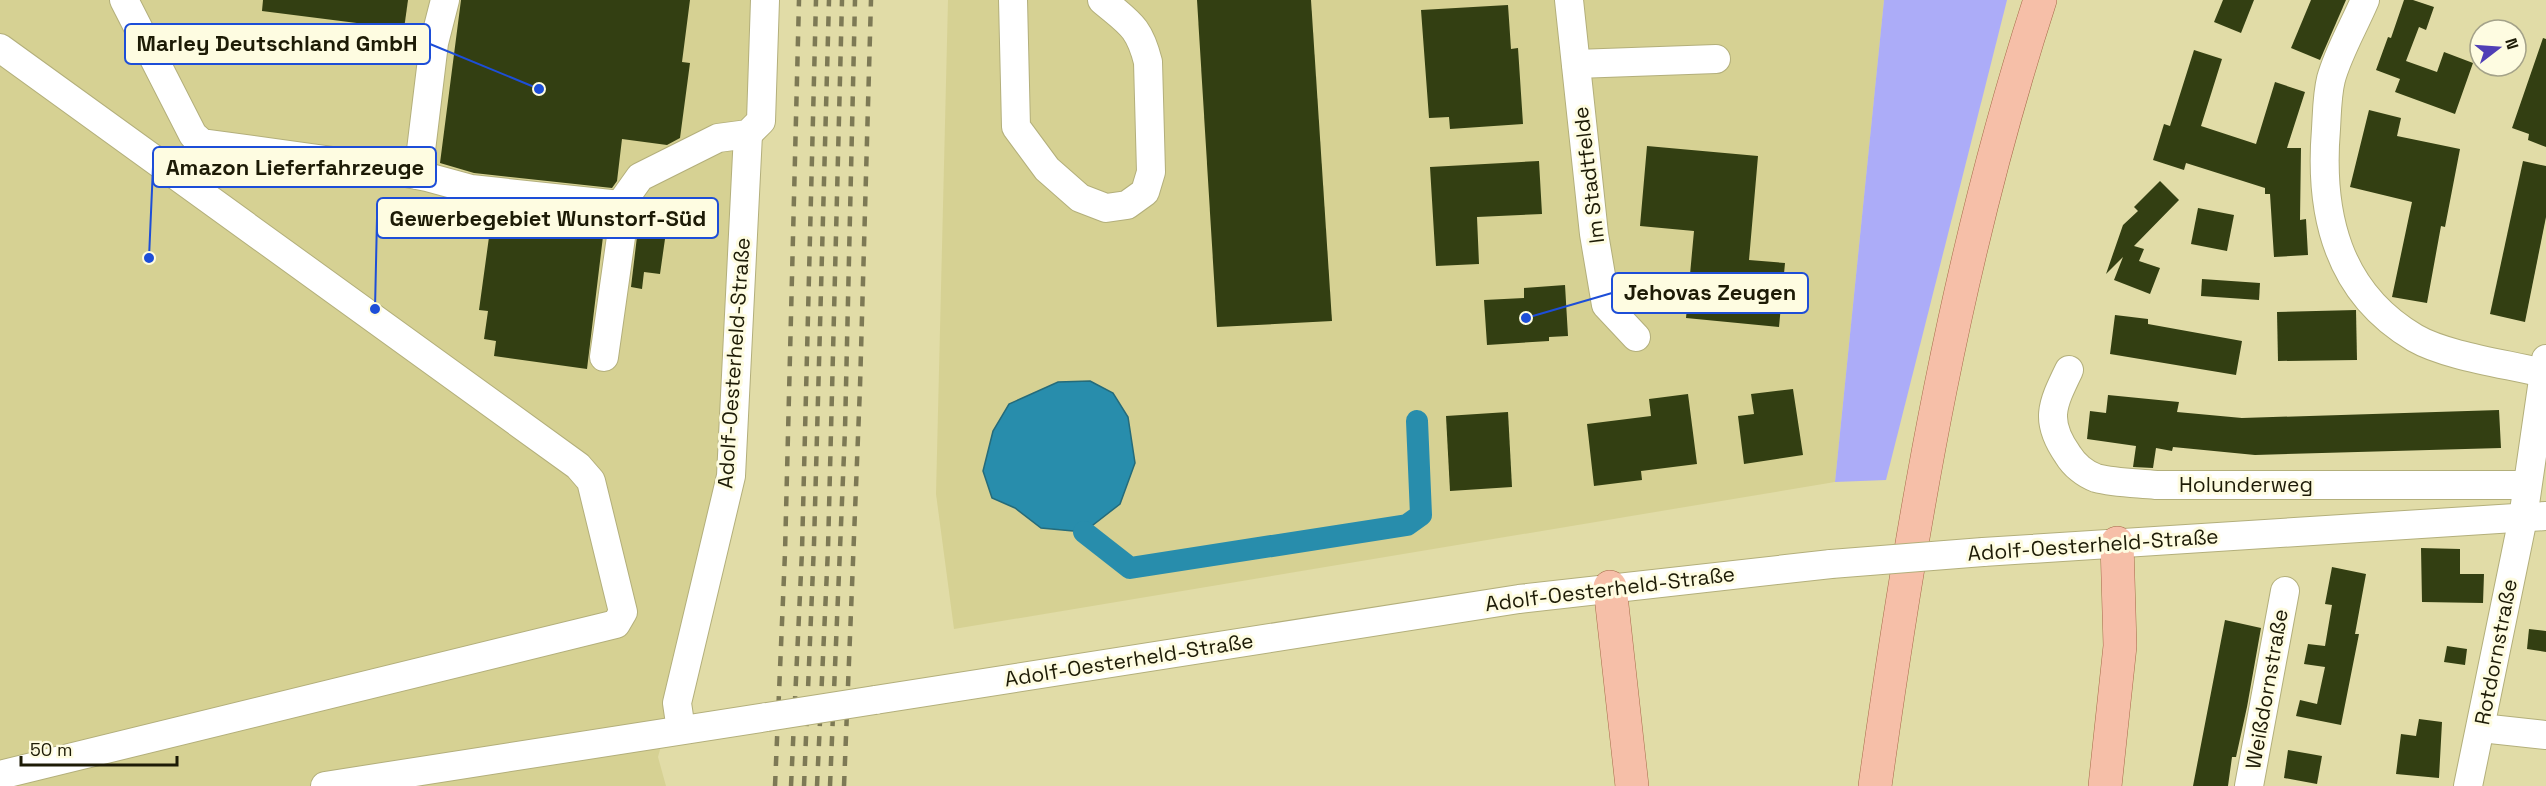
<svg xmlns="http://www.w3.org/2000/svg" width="2546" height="786" font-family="'Space Grotesk',sans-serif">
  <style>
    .built { fill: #d6d193 }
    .green { fill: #acacf8 }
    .water { fill: #288dac; stroke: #256b7a; stroke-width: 1.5 }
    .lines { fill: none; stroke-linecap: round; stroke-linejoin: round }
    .canal { stroke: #288dac; stroke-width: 22 }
    .building { fill: #333f12 }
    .minor-casing { stroke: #b3af7b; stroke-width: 30 }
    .major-casing { stroke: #a66a4a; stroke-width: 34 }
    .minor { stroke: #fff; stroke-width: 28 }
    .major { stroke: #f6bfa8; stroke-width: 33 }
    .rail { stroke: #7d7955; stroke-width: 4.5; stroke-dasharray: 10 10; stroke-linecap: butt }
    .minor-bridge-casing { stroke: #b3af7b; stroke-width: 30; stroke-linecap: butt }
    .minor-bridge { stroke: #fff; stroke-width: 28 }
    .labels { text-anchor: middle; stroke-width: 6; stroke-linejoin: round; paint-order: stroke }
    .street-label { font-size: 21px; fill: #1d1b06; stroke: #fefce1 }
    .leader { fill: none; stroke: #1d4ed8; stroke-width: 2 }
    .callout-dot { fill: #1d4ed8; stroke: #fefce1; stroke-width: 2 }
    .callout { fill: #fefce1; stroke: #1d4ed8; stroke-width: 2 }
    .callout-label { font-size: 22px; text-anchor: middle; font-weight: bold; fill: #1d1b06 }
  </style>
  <rect width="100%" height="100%" fill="#e1dca7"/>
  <g class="built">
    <path d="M0 0H760L747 429 658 757 666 786H0Z"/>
    <path d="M948 0H1884L1835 482 954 629 936 494Z"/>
  </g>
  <path class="green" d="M1884 0H2007L1886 480 1835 482Z"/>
  <path class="water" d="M1090 381 1113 393 1128 417 1135 463 1120 504 1084 532 1041 528 1015 508 992 498 983 471 993 431 1009 404 1058 382Z"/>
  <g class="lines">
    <path class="canal" d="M1084 532 1130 568 1407 525 1421 515 1417 421"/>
  </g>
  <g class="building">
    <path d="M263 0H408L404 29 262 11Z"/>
    <path d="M461 0H690L682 62 690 63 680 138 667 145 622 139 617 181 612 188 474 173 440 163Z"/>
    <path d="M1197 0H1311L1332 321 1217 327Z"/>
    <path d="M2223 0H2254L2241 33 2214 22Z"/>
    <path d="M2311 0H2346L2320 60 2291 48Z"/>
    <path d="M2404 0H2413L2434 7 2426 30 2419 27 2406 61 2437 72 2444 52 2473 63 2455 114 2395 92 2400 79 2376 70 2388 37 2391 38Z"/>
    <path d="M1508 5 1511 49 1518 48 1523 124 1450 129 1449 117 1429 118 1421 10Z"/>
    <path d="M2543 38 2546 39V147L2528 140 2529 134 2512 128Z"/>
    <path d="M2194 50 2222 59 2201 126 2256 144 2275 82 2305 92 2287 148H2301L2300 220 2306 219 2308 255 2274 257 2270 194H2265V188L2186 163 2184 170 2153 160 2164 124 2170 126Z"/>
    <path d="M2369 110 2401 118 2397 136 2460 149 2445 227 2441 226 2427 303 2392 297 2412 202 2350 187Z"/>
    <path d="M1647 146 1758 156 1749 260 1785 263 1779 327 1686 318 1694 231 1640 226Z"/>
    <path d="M1539 161 1542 214 1477 217 1479 264 1436 266 1430 167Z"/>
    <path d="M2523 161 2546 166V217L2525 322 2490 314Z"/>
    <path d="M2160 181 2179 200 2134 246 2144 249 2139 261 2160 268 2150 294 2114 280 2123 257 2106 274 2123 225 2138 211 2134 207Z"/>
    <path d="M493 208 605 220 587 369 494 356 496 341 484 339 488 311 479 310Z"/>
    <path d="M2198 208 2234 215 2227 251 2191 244Z"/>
    <path d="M638 228 666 232 660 274 644 272 642 289 631 287Z"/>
    <path d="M2202 279 2260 283 2259 300 2201 296Z"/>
    <path d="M1565 285 1568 336 1549 337V341L1487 345 1484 300 1524 298V288Z"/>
    <path d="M2356 310 2357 360 2278 361 2277 312Z"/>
    <path d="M2115 315 2148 319V324L2242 341 2236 375 2110 354Z"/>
    <path d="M1793 389 1803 455 1744 464 1738 416 1754 414 1751 394Z"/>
    <path d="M1688 394 1697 464 1641 471 1642 480 1594 486 1587 424 1651 416 1649 399Z"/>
    <path d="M2108 395 2179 402 2177 412 2242 418 2499 410 2501 448 2255 455 2173 447 2172 451 2156 448 2153 468 2133 467 2136 446 2087 439 2090 411 2106 413Z"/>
    <path d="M1508 412 1512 487 1450 491 1446 416Z"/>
    <path d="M2421 548 2460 549V574H2484L2483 603 2422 602Z"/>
    <path d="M2332 567 2366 574 2355 634H2359L2341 725 2296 716 2300 700 2317 704 2325 667 2304 664 2308 644 2325 646 2332 605 2325 604Z"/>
    <path d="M2225 620 2261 628 2247 707 2236 757H2232L2228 786H2193Z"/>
    <path d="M2529 629 2546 631V652L2527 649Z"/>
    <path d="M2447 646 2467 649 2465 665 2444 662Z"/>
    <path d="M2419 719 2442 722 2439 778 2396 774 2401 734 2416 736Z"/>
    <path d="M2288 750 2322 756 2317 784 2284 778Z"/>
  </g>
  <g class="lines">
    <g class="minor-casing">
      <g id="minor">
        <path d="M124 0 193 135 202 143 376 167 427 177 471 189 620 205 640 177 718 138 748 134 761 121 765 0"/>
        <path d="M1013 0 1016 127 1047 169 1080 198 1106 208 1127 205 1145 192 1151 172 1148 62C1139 26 1129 23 1102 0"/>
        <path d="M1569 0 1594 234 1606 305 1636 337"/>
        <path d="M2365 0C2354 26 2338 53 2331 79 2327 95 2327 113 2326 129 2319 214 2337 292 2415 338 2446 356 2507 364 2543 373"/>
        <path d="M0 48 578 466 591 481 623 612 616 624 0 775"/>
        <path d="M1576 64 1716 59"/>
        <path d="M418 175 434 43 445 0"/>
        <path d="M604 357 622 230 620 205"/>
        <path d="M2069 370C2052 405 2044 421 2068 455 2074 465 2085 474 2096 478 2115 483 2137 483 2156 485H2526"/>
        <path d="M1983 552 2546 516"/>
        <path d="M875 700 1519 599 1831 564"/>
        <path d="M2481 728 2546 735"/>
        <path d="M681 730 677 703 731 476 748 134"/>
        <path d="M325 786 767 717"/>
        <path d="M2249 786 2285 591"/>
        <path d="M2468 786 2523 518 2546 359"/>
      </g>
    </g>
    <g class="major-casing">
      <g id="major">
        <path d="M1610 587 1632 786"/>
        <path d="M1875 786C1912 520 1957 256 2040 0"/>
        <path d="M2105 786 2120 646 2117 543"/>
      </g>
    </g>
    <use href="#minor" class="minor"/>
    <use href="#major" class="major"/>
    <g class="rail">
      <path d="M775 786 785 553 799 0"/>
      <path d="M791 786 802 551 816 0"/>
      <path d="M804 786 814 544 829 0"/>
      <path d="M817 786 828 549 842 0"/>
      <path d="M830 786 845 430 855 0"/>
      <path d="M844 786 860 387 871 0"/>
    </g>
    <g class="minor-bridge-casing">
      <g id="minor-bridge">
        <path d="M1831 564 1983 552"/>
        <path d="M767 717 875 700"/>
      </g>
    </g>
    <use href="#minor-bridge" class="minor-bridge"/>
  </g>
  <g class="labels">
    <g class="street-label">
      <text transform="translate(1589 175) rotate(-97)" y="7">Im Stadtfelde</text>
      <text transform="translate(734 363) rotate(-86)" y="7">Adolf-Oesterheld-Straße</text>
      <text x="2246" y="492">Holunderweg</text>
      <text transform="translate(2093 545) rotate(-4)" y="7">Adolf-Oesterheld-Straße</text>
      <text transform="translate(1610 589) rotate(-7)" y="7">Adolf-Oesterheld-Straße</text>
      <text transform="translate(2496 652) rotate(-79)" y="7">Rotdornstraße</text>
      <text transform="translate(1129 660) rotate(-9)" y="7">Adolf-Oesterheld-Straße</text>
      <text transform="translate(2267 689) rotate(-80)" y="7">Weißdornstraße</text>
    </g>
  </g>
  <path class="leader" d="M539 89L430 44M149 258L153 167M375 309L377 218M1526 318L1612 293"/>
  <g class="callout-dot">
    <circle cx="539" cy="89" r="6"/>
    <circle cx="149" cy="258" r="6"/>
    <circle cx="375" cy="309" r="6"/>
    <circle cx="1526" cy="318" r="6"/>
  </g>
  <g class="callout">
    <rect x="125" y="24" width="305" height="40" rx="6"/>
    <rect x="153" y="147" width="283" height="40" rx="6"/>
    <rect x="377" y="198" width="341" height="40" rx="6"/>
    <rect x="1612" y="273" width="196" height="40" rx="6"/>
  </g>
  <g class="callout-label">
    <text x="277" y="51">Marley Deutschland GmbH</text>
    <text x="295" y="175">Amazon Lieferfahrzeuge</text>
    <text x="548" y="226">Gewerbegebiet Wunstorf-Süd</text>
    <text x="1710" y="300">Jehovas Zeugen</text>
  </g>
  <g transform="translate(2498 48) rotate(73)"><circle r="28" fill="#fefce1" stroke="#a4a289" stroke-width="1.5"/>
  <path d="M0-4.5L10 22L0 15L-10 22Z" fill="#503fb6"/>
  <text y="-9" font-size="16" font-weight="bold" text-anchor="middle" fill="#1d1b06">N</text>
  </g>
  <path d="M21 756v9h156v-9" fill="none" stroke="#1d1b06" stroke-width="3"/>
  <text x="30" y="756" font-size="18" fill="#1d1b06" stroke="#fefce1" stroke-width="4.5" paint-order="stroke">50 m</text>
</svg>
